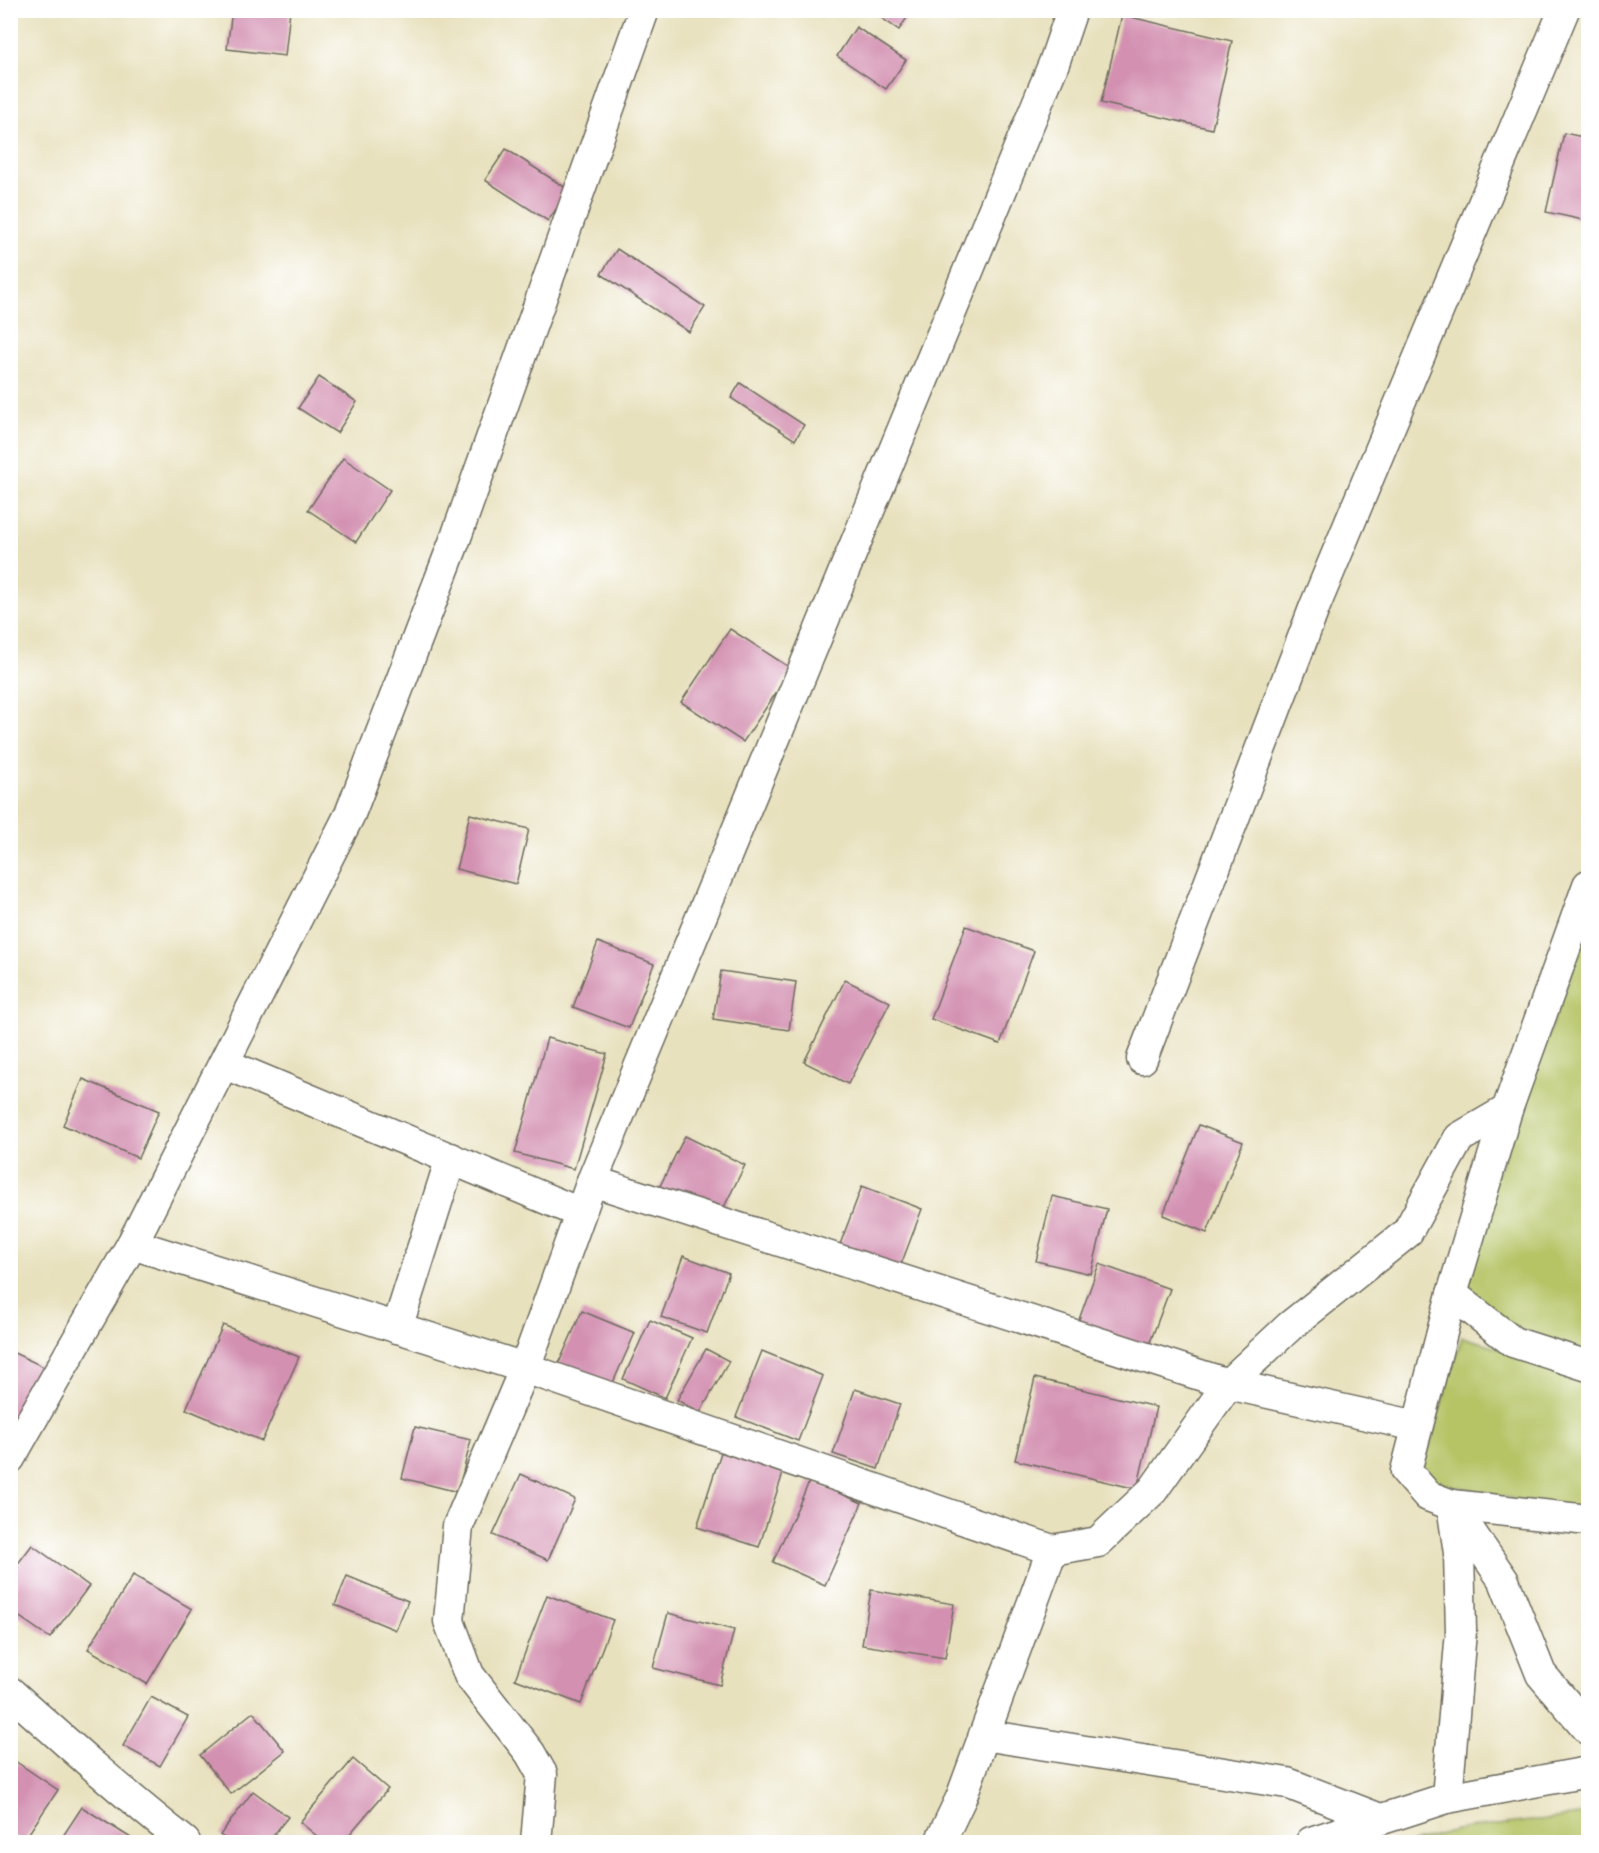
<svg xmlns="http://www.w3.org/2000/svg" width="1599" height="1853" font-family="'Indie Flower',sans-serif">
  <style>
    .green { fill: #b6c466; stroke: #707848; stroke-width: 1.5 }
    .building { fill: #d390b1 }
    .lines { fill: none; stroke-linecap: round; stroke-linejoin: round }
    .street-casing { stroke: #6d6b5e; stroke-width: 33 }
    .street { stroke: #fff; stroke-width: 30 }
  </style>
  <rect width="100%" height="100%" fill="#fff"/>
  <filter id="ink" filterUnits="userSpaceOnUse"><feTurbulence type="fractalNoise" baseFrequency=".0167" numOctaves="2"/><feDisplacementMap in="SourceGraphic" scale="12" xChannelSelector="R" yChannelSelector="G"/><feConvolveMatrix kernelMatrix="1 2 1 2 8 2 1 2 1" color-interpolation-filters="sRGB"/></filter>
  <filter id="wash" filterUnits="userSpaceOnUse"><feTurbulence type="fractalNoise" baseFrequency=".008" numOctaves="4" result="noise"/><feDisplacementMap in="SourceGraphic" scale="24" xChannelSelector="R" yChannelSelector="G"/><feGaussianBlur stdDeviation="1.35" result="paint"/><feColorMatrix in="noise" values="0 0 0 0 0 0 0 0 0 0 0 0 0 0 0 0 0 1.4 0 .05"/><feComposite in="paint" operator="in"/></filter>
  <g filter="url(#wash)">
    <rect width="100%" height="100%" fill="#e8e1be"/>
    <g class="green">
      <path d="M1588 927V1351L1508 1327 1464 1294 1491 1191Z"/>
      <path d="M1462 1337 1588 1373V1514L1419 1479Z"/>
      <path d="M1588 1814V1842H1412L1456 1830Z"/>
    </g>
    <g id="blocks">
      <g class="building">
        <path d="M232 10H290L285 56 227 49Z"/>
        <path d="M870 10H906L910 13 899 30Z"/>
        <path d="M1122 15 1232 41 1212 129 1101 103Z"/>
        <path d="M856 27 906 60 886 89 837 56Z"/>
        <path d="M1564 133 1588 138V221L1546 212Z"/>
        <path d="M506 149 569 190 548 221 485 180Z"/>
        <path d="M617 249 705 307 689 332 601 274Z"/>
        <path d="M319 377 357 402 337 433 298 408Z"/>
        <path d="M740 383 804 425 795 440 731 398Z"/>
        <path d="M343 458 390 490 356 542 308 510Z"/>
        <path d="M730 629 792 669 743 742 681 702Z"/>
        <path d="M470 814 529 829 516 884 456 869Z"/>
        <path d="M966 926 1034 951 1000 1044 931 1019Z"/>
        <path d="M598 942 654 964 629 1028 573 1007Z"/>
        <path d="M721 971 796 982 789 1030 713 1019Z"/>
        <path d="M845 980 890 1002 848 1084 804 1062Z"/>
        <path d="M547 1038 607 1054 574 1169 515 1153Z"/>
        <path d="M83 1079 159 1111 138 1158 63 1125Z"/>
        <path d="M1199 1125 1243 1142 1207 1233 1163 1215Z"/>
        <path d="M685 1136 745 1165 717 1221 657 1192Z"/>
        <path d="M862 1186 922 1209 896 1278 836 1255Z"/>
        <path d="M1052 1196 1107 1209 1091 1274 1036 1261Z"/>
        <path d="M683 1256 729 1273 707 1333 661 1317Z"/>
        <path d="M1099 1264 1170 1289 1146 1353 1076 1328Z"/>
        <path d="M582 1311 635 1333 611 1387 558 1365Z"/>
        <path d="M650 1320 692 1338 665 1398 623 1379Z"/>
        <path d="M223 1325 299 1357 262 1441 186 1409Z"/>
        <path d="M706 1349 729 1361 700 1413 677 1400Z"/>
        <path d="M10 1351 44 1367 16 1420 10 1417Z"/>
        <path d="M762 1351 823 1376 798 1441 736 1417Z"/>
        <path d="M1035 1378 1156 1407 1137 1489 1015 1460Z"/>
        <path d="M855 1389 900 1404 878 1469 833 1454Z"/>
        <path d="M415 1427 471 1440 458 1492 402 1478Z"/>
        <path d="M724 1443 786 1464 759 1547 697 1527Z"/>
        <path d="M521 1474 575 1499 548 1560 493 1535Z"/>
        <path d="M810 1480 862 1503 825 1585 773 1562Z"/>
        <path d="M32 1545 89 1586 50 1638 10 1610V1574Z"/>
        <path d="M133 1575 192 1609 147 1684 88 1649Z"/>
        <path d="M347 1576 408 1601 396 1630 335 1605Z"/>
        <path d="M871 1590 954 1604 945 1658 862 1645Z"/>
        <path d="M547 1595 613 1620 581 1704 515 1679Z"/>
        <path d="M668 1613 734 1630 720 1685 653 1668Z"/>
        <path d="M151 1697 188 1717 160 1766 123 1746Z"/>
        <path d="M253 1712 285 1751 231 1794 200 1755Z"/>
        <path d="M12 1759 58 1790 23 1842 10 1834Z"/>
        <path d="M353 1759 388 1789 343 1842H324L300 1822Z"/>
        <path d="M253 1791 288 1817 268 1842H230L220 1835Z"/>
        <path d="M82 1807 134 1840 132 1842H59Z"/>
      </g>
    </g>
  </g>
  <g filter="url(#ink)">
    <use href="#blocks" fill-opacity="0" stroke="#6d6b5e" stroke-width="1.5"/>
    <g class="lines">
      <g class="street-casing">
        <g id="street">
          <path d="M1142 1059 1315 606 1564 10"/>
          <path d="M225 1064 580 1213"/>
          <path d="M1507 1110 1452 1294 1406 1471 1428 1496 1452 1505 1588 1520"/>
          <path d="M592 1181 1228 1384 1417 1426"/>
          <path d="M132 1244 525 1368 1052 1550"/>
          <path d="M1452 1294 1513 1342 1588 1366"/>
          <path d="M397 1328 451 1158"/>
          <path d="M10 1458 132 1244 350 814 455 540 644 10"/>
          <path d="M10 1692C67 1743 125 1795 185 1842"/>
          <path d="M984 1735 1287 1783 1380 1819"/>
          <path d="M1447 1798 1461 1631 1459 1553 1452 1505 1504 1581 1541 1674 1588 1729"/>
          <path d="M536 1842 542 1774 530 1753 469 1675 449 1621 458 1526 525 1368 592 1181 1054 63 1072 10"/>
          <path d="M940 1842 961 1798 1052 1550 1098 1542 1153 1490 1228 1384 1290 1326 1407 1233 1459 1138 1507 1110 1588 885"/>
          <path d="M1311 1842 1447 1798 1588 1772"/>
        </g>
      </g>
      <use href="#street" class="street"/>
    </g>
  </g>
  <rect width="1599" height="1853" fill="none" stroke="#fff" stroke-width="36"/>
</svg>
